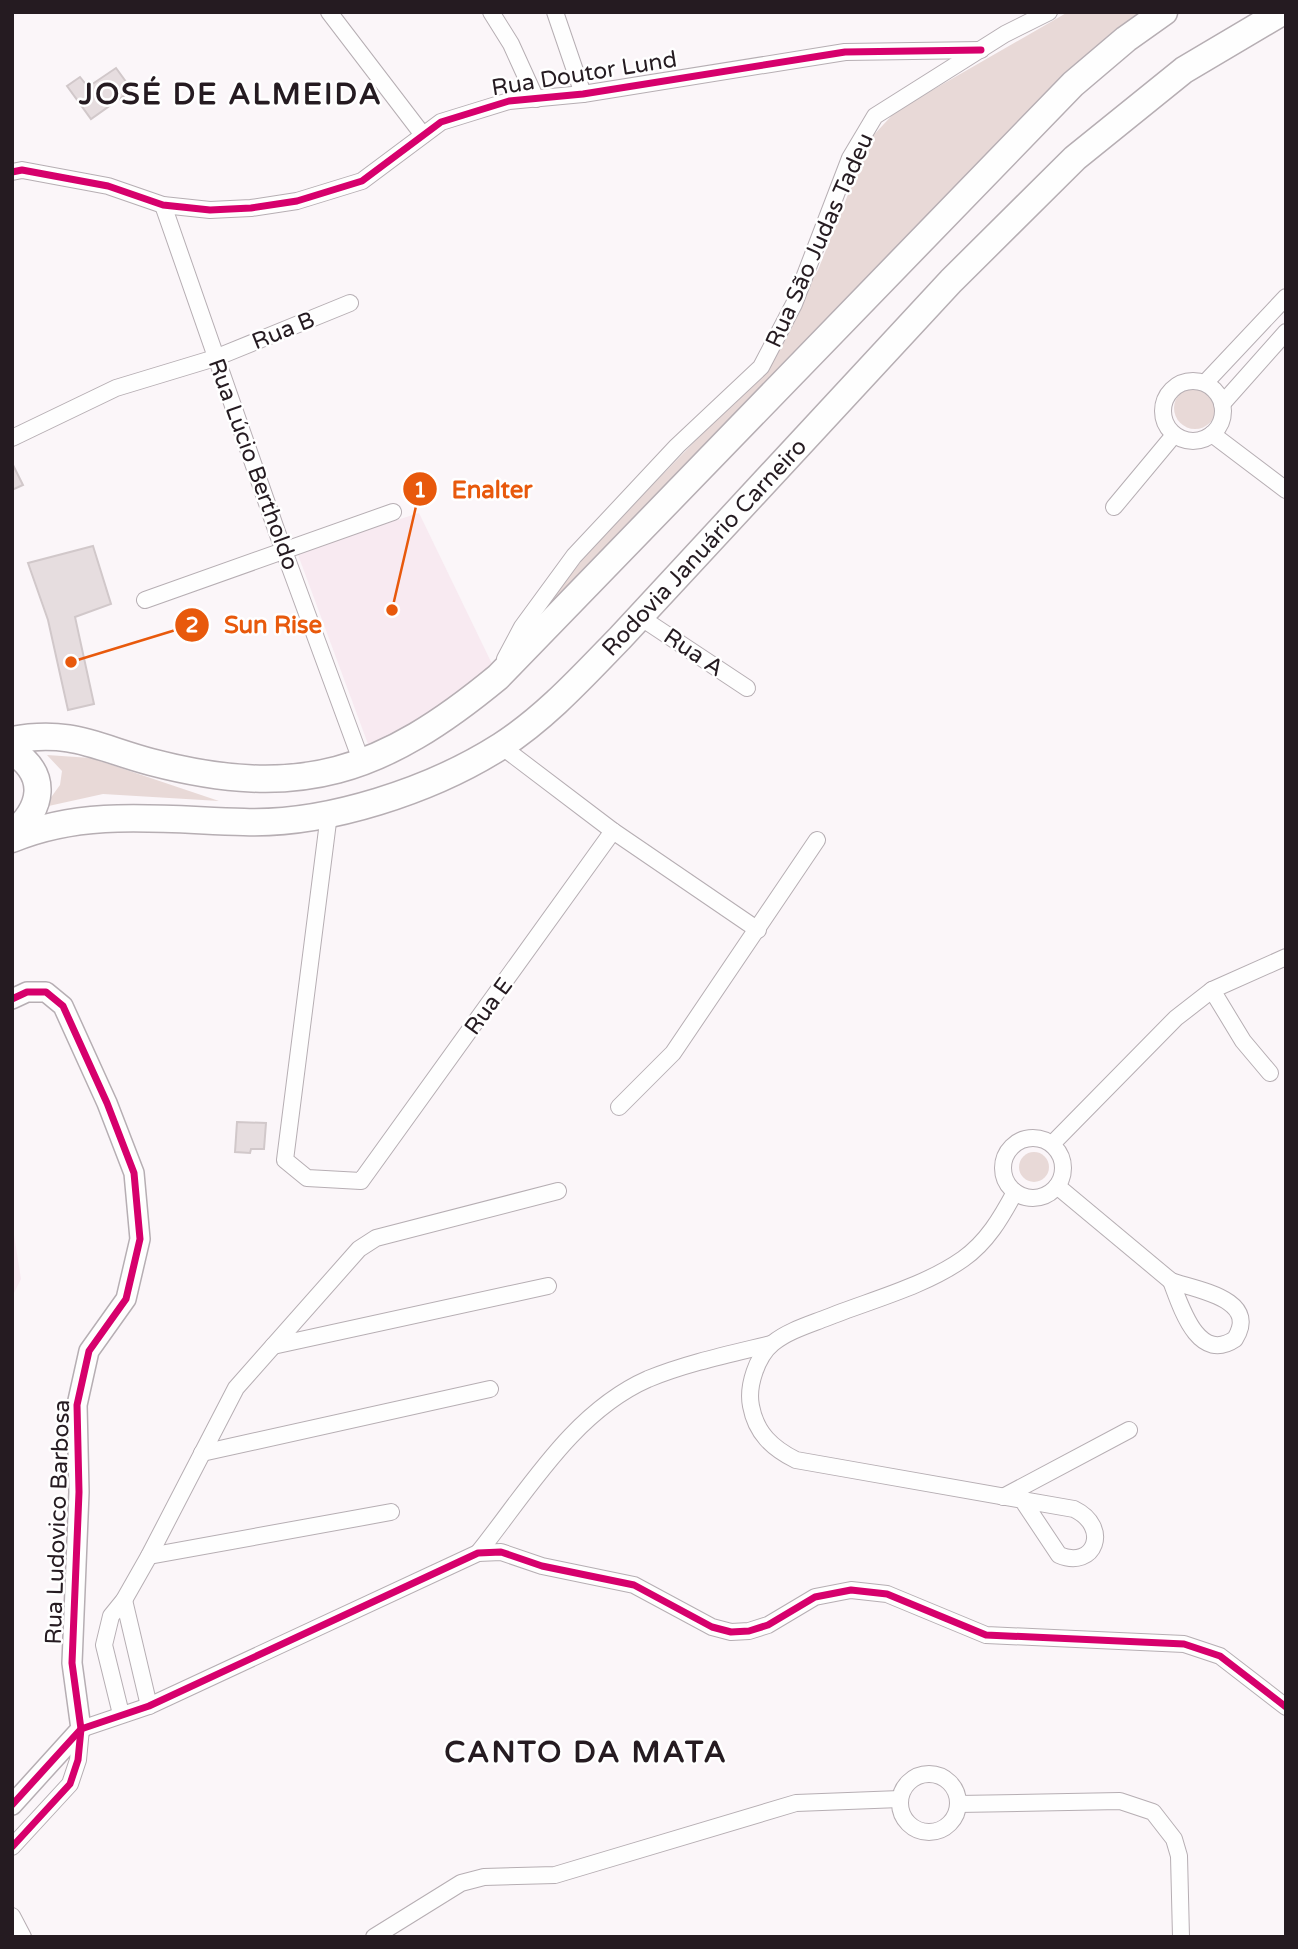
<svg xmlns="http://www.w3.org/2000/svg" width="1298" height="1949" font-family="'Varela Round',sans-serif">
  <style>
    .built { fill: #f8eaf1 }
    .green { fill: #e8d9d7 }
    .building { fill: #e6dddf; stroke: #d1c8ca; stroke-width: 2 }
    .lines { fill: none; stroke-linecap: round; stroke-linejoin: round }
    .minor-casing { stroke: #b6aeb3; stroke-width: 18 }
    .tertiary-casing { stroke: #b6aeb3; stroke-width: 22 }
    .trunk-casing { stroke: #b6aeb3; stroke-width: 29 }
    .minor { stroke: #fefefe; stroke-width: 16 }
    .tertiary { stroke: #fefefe; stroke-width: 19 }
    .trunk { stroke: #fefefe; stroke-width: 26 }
    .cycleway-casing { stroke: #fff; stroke-width: 11 }
    .cycleway { stroke: #d6006c; stroke-width: 7 }
    .labels { text-anchor: middle; stroke-width: 5; stroke-linejoin: round; paint-order: stroke }
    .street-label { font-size: 23px; fill: #251b21; stroke: #fff }
    .district-label { font-size: 30px; font-weight: bold; letter-spacing: 2px; fill: #251b21; stroke: #fff }
    .leader { fill: none; stroke: #e8590c; stroke-width: 2.5 }
    .callout-dot { fill: #e8590c; stroke: #fff; stroke-width: 2.5 }
    .mark-label { font-size: 21px; text-anchor: middle; font-weight: bold; fill: #fff }
    .callout-label { font-size: 24px; text-anchor: middle; font-weight: bold; fill: #e8590c; stroke: #fff; stroke-width: 5; stroke-linejoin: round; paint-order: stroke }
  </style>
  <rect width="100%" height="100%" fill="#fbf6f9"/>
  <g class="built">
    <path d="M419 513 494 668 425 721 368 744 297 552Z"/>
    <path d="M12 1222 21 1279 12 1297Z"/>
  </g>
  <g class="green">
    <path d="M1068 12H1154L529 628 593 546 743 392 818 270 870 139 896 111Z"/>
    <circle cx="1195" cy="408" r="21"/>
    <path d="M47 755 91 758 219 801 103 794 44 807 60 785 62 771Z"/>
    <circle cx="1034" cy="1167" r="15"/>
  </g>
  <g class="building">
    <path d="M116 68 132 90 91 119 67 86 80 77 88 87Z"/>
    <path d="M12 463 23 485 12 490Z"/>
    <path d="M93 546 111 604 75 617 94 704 68 710 48 620 28 563Z"/>
    <path d="M237 1122 266 1123 264 1149H251L250 1153 235 1152Z"/>
  </g>
  <g class="lines">
    <g class="minor-casing">
      <g id="minor">
        <path d="M329 12 423 135"/>
        <path d="M491 12 511 44 536 99"/>
        <path d="M555 12 583 94"/>
        <path d="M12 172 22 170 108 186 163 205 210 210 251 208 297 201 362 181 441 122 509 101 583 94 845 52 981 50"/>
        <path d="M163 205 277 532 362 763"/>
        <circle cx="1193" cy="411" r="30"/>
        <path d="M1205 383 1286 297"/>
        <path d="M1222 404 1286 332"/>
        <path d="M1212 434 1286 490"/>
        <path d="M12 438 116 388 215 358 350 303"/>
        <path d="M1114 507 1174 435"/>
        <path d="M145 600 393 512"/>
        <path d="M640 617 747 688"/>
        <path d="M505 659 522 627 574 556 677 446 761 367 794 304 850 158 875 116 1005 34 1049 12"/>
        <path d="M501 746 613 831 758 930"/>
        <path d="M329 814 285 1160 307 1178 361 1181 613 831"/>
        <path d="M1212 990 1243 1041 1270 1073"/>
        <path d="M619 1107 673 1053 817 840"/>
        <circle cx="1033" cy="1168" r="30"/>
        <path d="M1052 1144 1176 1018 1212 990 1286 957"/>
        <path d="M1057 1186 1171 1281"/>
        <path d="M1015 1192C1001 1218 987 1242 963 1259 923 1287 871 1300 826 1318 808 1325 788 1331 773 1343 757 1356 747 1386 751 1406 756 1433 772 1448 796 1460L1074 1509C1111 1527 1095 1570 1059 1555L1023 1501"/>
        <path d="M1171 1281C1197 1290 1260 1299 1235 1339 1198 1364 1181 1307 1171 1281Z"/>
        <path d="M273 1346 548 1286"/>
        <path d="M202 1453 490 1389"/>
        <path d="M1003 1497 1129 1430"/>
        <path d="M478 1553C527 1492 573 1412 648 1379 687 1363 730 1354 771 1344"/>
        <path d="M149 1556 391 1512"/>
        <path d="M124 1600 149 1706"/>
        <path d="M121 1714 104 1645 111 1616 124 1600 149 1556 236 1388 359 1249 376 1238 558 1191"/>
        <circle cx="929" cy="1803" r="29"/>
        <path d="M958 1804 1120 1801 1153 1812 1174 1839 1179 1856 1181 1937"/>
        <path d="M12 1847 70 1784 78 1760 81 1729 149 1706 478 1553 501 1552 542 1566 634 1585 712 1627 731 1632 749 1631 768 1625 815 1597 851 1590 887 1594 986 1635 1184 1644 1220 1656 1286 1707"/>
        <path d="M12 1916 23 1937"/>
        <path d="M374 1937 461 1883 484 1877 555 1875 796 1803 900 1799"/>
      </g>
    </g>
    <g class="tertiary-casing">
      <path id="tertiary" d="M12 999 27 992H46L63 1006 107 1103 134 1173 140 1239 126 1299 89 1351 77 1405 79 1492 72 1663 81 1729 12 1805"/>
    </g>
    <g class="trunk-casing">
      <g id="trunk">
        <path d="M12 740C72 729 98 748 151 762 300 801 383 772 498 677L1073 84 1126 39 1164 12"/>
        <path d="M12 751C49 775 43 808 12 834"/>
        <path d="M12 839C86 808 166 820 244 822 327 825 432 790 501 746 546 717 583 676 620 638L951 281 1075 158 1184 70 1282 12"/>
      </g>
    </g>
    <use href="#minor" class="minor"/>
    <use href="#tertiary" class="tertiary"/>
    <use href="#trunk" class="trunk"/>
    <g class="cycleway-casing">
      <g id="cycleway">
        <path d="M12 172 22 170 108 186 163 205 210 210 251 208 297 201 362 181 441 122 509 101 583 94 845 52 981 50"/>
        <path d="M12 999 27 992H46L63 1006 107 1103 134 1173 140 1239 126 1299 89 1351 77 1405 79 1492 72 1663 81 1729 78 1760 70 1784 12 1847"/>
        <path d="M12 1805 81 1729 149 1706 478 1553 501 1552 542 1566 634 1585 712 1627 731 1632 749 1631 768 1625 815 1597 851 1590 887 1594 986 1635 1184 1644 1220 1656 1286 1707"/>
      </g>
    </g>
    <use href="#cycleway" class="cycleway"/>
  </g>
  <g class="labels">
    <g class="street-label">
      <text transform="translate(584 73) rotate(-9)" y="8">Rua Doutor Lund</text>
      <text transform="translate(819 240) rotate(-66)" y="8">Rua São Judas Tadeu</text>
      <text transform="translate(283 330) rotate(-22)" y="8">Rua B</text>
      <text transform="translate(254 464) rotate(70)" y="8">Rua Lúcio Bertholdo</text>
      <text transform="translate(704 547) rotate(-47)" y="8">Rodovia Januário Carneiro</text>
      <text transform="translate(694 652) rotate(34)" y="8">Rua A</text>
      <text transform="translate(488 1006) rotate(-54)" y="8">Rua E</text>
      <text transform="translate(57 1522) rotate(-88)" y="8">Rua Ludovico Barbosa</text>
    </g>
    <g class="district-label">
      <text x="231" y="104">JOSÉ DE ALMEIDA</text>
      <text x="586" y="1762">CANTO DA MATA</text>
    </g>
  </g>
  <path class="leader" d="M392 610L420 489M71 662L192 625"/>
  <g class="callout-dot">
    <circle cx="392" cy="610" r="7"/>
    <circle cx="71" cy="662" r="7"/>
    <circle cx="420" cy="489" r="18"/>
    <circle cx="192" cy="625" r="18"/>
  </g>
  <g class="mark-label">
    <text x="420" y="497">1</text>
    <text x="192" y="632">2</text>
  </g>
  <g class="callout-label">
    <text x="492" y="498">Enalter</text>
    <text x="273" y="633">Sun Rise</text>
  </g>
  <rect width="1298" height="1949" fill="none" stroke="#251b21" stroke-width="28"/>
</svg>
